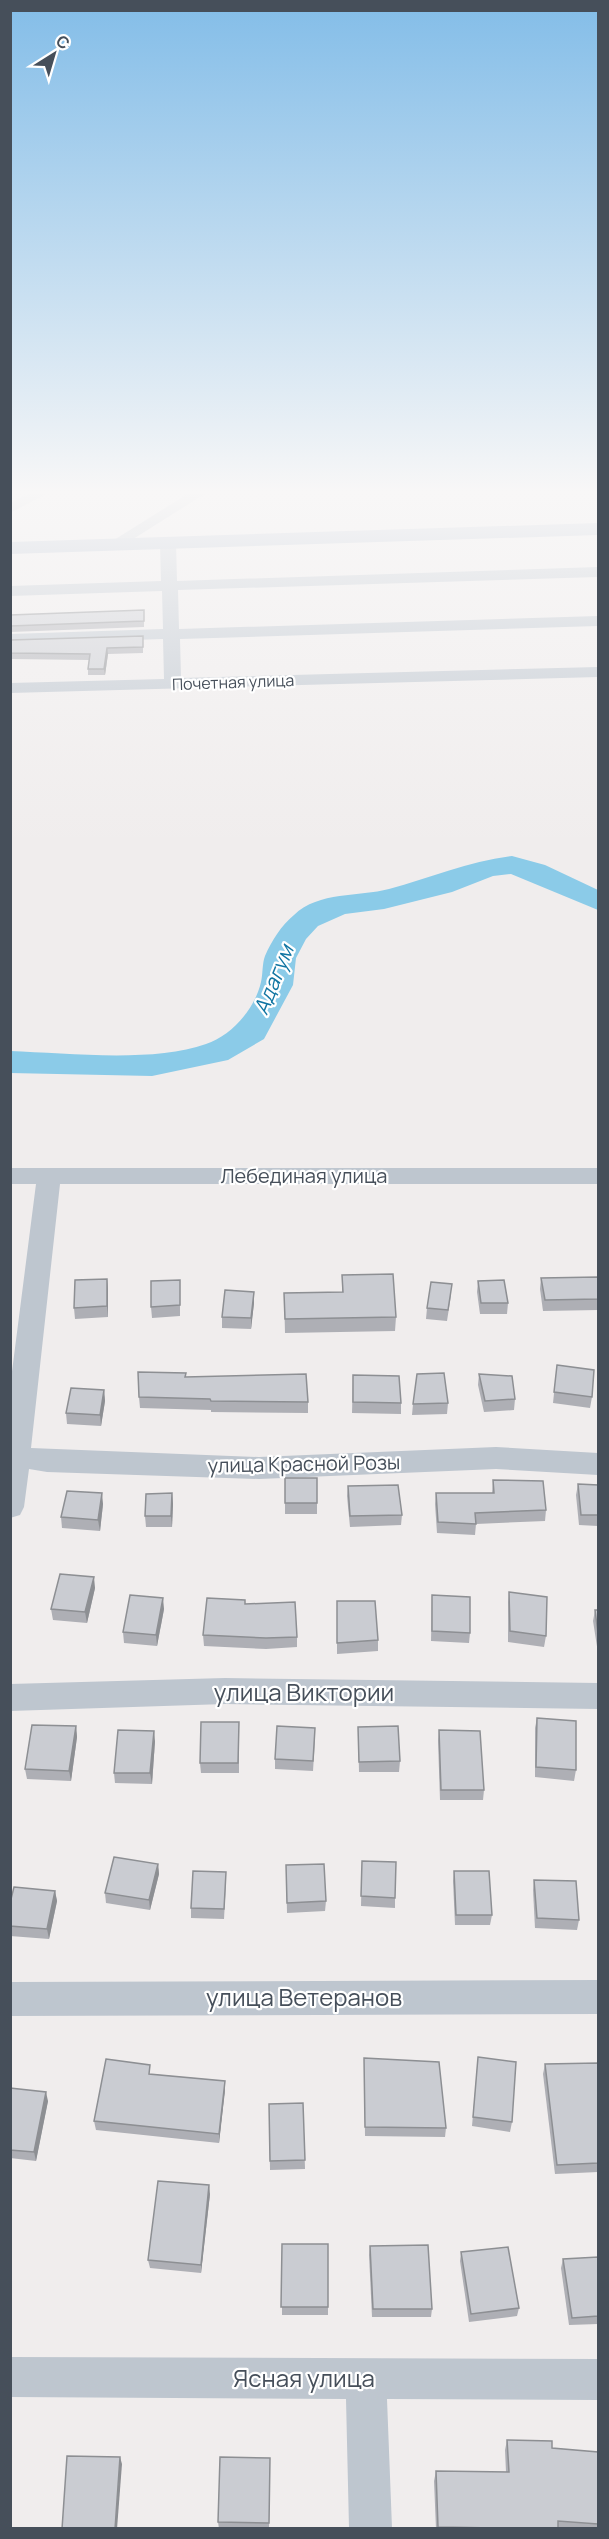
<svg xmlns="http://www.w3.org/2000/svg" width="609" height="2539" font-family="Manrope,sans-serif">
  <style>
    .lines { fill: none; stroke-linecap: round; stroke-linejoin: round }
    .river { fill: #8bcbe8; fill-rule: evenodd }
    .minor { fill: #bec6cf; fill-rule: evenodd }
    .major { fill: #aebacc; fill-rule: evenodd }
    .wall { fill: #aeafb5 }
    .shaded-wall { fill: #8d8f93 }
    .building { fill: #caccd2; stroke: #8d8f93; stroke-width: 1.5 }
    .labels { text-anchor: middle; stroke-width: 4.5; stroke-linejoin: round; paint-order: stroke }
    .far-street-label { font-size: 16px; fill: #464f5a; stroke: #fff }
    .street-label { font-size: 20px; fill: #464f5a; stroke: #fff }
    .water-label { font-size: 21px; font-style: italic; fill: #1175a2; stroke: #fff }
    .near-street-label { font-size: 24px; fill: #464f5a; stroke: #fff }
  </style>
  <rect width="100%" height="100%" fill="#f0eded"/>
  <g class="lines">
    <path class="river" d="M512 856 545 865 598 890V910L511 874 493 876 452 892 384 909 345 914 318 926 306 939 296 958 293 985 264 1039 228 1060 152 1076 10 1073V1051C67 1053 153 1063 206 1044 231 1036 255 1009 261 982 263 974 262 964 265 956 272 940 281 926 294 915 319 891 359 897 389 889 430 878 470 861 512 856Z"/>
    <g class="minor">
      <path d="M31 493H48L10 513V503Z"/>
      <path d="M189 493H206L119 548H109L106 545Z"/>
      <path d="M168 538 176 543 177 581 598 567V577L178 590 179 629 598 616V626L180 639 181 678 598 667V677L10 693V683L164 679 163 639 10 644V634L163 629 162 591 10 596V586L161 581 160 543Z"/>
      <path d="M10 1168H598V1184H60L31 1448 259 1457 496 1447 598 1453V1475L496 1469 259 1479 47 1472 29 1469 24 1507 20 1515 10 1518V1387L36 1184H10Z"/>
      <path d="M225 1678 598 1683V1709L225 1704 10 1711V1684Z"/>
      <path d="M598 1980V2014L10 2016V1982Z"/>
      <path d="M10 2357 598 2359V2400L387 2399 392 2528H349L346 2399 10 2397Z"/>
    </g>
    <path class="major" d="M598 523V535L10 554V542Z"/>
  </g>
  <g class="wall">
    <path d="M10 615 144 617V627L10 632Z"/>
    <path d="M10 640 143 642V653L108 654 105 675H88V669L89 660 10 659Z"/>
    <path d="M342 1275 396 1317 395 1331 285 1333 284 1293H342Z"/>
    <path d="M598 1277V1310L543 1311 540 1289 541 1278Z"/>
    <path d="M107 1279 108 1290V1317L75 1319 74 1308Z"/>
    <path d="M478 1281 508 1303 507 1314H480L477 1292Z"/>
    <path d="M180 1291V1316L152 1318 151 1307Z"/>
    <path d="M254 1292V1303L251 1329 222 1328V1317Z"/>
    <path d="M451 1295 447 1321 426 1319 427 1308Z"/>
    <path d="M557 1365 592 1397 590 1408 553 1403Z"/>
    <path d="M186 1373V1377L308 1402V1413L211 1412V1410L140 1408 139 1397Z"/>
    <path d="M479 1374 515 1399 514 1410 484 1412 478 1385Z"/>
    <path d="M353 1375 401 1403V1414L352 1413Z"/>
    <path d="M104 1390 105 1401 101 1426 67 1424 66 1413Z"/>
    <path d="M448 1403 447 1414 412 1415 413 1404Z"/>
    <rect x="285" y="1478" width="32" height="36"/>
    <path d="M493 1480 546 1510 545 1521 476 1524 475 1535 437 1533 435 1504 436 1493H492Z"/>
    <path d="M578 1484 598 1485V1526L579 1525 576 1495Z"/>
    <path d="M348 1486 402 1515 401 1525 350 1527 347 1496Z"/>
    <path d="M172 1493 173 1504 172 1527H146L145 1516Z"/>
    <path d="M103 1504 100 1531 62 1528 61 1517Z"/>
    <path d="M95 1588 87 1623 53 1620 51 1609Z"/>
    <path d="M509 1592 546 1636 544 1647 508 1642V1602Z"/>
    <path d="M432 1595 470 1633 469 1643 431 1641Z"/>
    <path d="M245 1600V1604L297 1637V1647L266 1649 204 1646 203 1635Z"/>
    <path d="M337 1601 378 1640V1651L337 1654Z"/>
    <path d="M164 1609 157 1646 124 1643 123 1632Z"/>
    <path d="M595 1610H598V1653L593 1621Z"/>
    <path d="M537 1718 576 1770 574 1781 535 1777V1728Z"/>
    <path d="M239 1722V1773H201L200 1763Z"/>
    <path d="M76 1726 77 1737 71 1781 27 1779 25 1769Z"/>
    <path d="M358 1727 400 1761 399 1772H359Z"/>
    <path d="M439 1730 484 1790 483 1800H440L438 1741Z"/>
    <path d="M315 1739 313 1771 275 1769V1759Z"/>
    <path d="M155 1741 152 1784 115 1783 114 1773Z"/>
    <path d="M362 1861 395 1898V1908L361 1906Z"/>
    <path d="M158 1864 159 1874 150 1910 106 1903 105 1893Z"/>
    <path d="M286 1865 326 1901 325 1911 287 1913Z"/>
    <path d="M454 1871 492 1915 490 1925H455L453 1881Z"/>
    <path d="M534 1880 579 1920 577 1930 535 1928 533 1890Z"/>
    <path d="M226 1882 224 1919 191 1918V1908Z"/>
    <path d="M55 1891 57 1901 49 1939 10 1936V1903Z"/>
    <path d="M478 2057 512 2122 510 2132 472 2126Z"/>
    <path d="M364 2058 446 2128 445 2137 365 2136Z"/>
    <path d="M598 2063V2172L555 2174 543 2074 545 2064Z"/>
    <path d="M151 2074 225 2081V2090L219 2143 96 2130 94 2121Z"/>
    <path d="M10 2088 48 2101 36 2161 10 2158Z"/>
    <path d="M303 2103 305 2169 270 2170 269 2104Z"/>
    <path d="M210 2194 201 2273 150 2268 148 2260Z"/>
    <rect x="282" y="2244" width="46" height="71"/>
    <path d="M370 2246 432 2309 431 2317H372L369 2255Z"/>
    <path d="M461 2252 519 2308 517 2316 469 2322 460 2261Z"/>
    <path d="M598 2257V2324L569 2325 561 2268 563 2259Z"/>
    <path d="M507 2440 552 2448 598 2452V2529H436L434 2481 436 2471 506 2472 505 2450Z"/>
    <path d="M270 2458 269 2529H219L218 2522Z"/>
  </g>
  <g class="shaded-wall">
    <path d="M107 648 108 654 105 675 104 669Z"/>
    <path d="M107 1279 108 1290V1317L107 1306Z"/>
    <path d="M254 1292V1303L251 1329V1318Z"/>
    <path d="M104 1390 105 1401 101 1426 100 1415Z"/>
    <path d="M102 1493 103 1504 100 1531 98 1520Z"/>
    <path d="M172 1493 173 1504 172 1527 171 1516Z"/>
    <path d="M94 1577 95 1588 87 1623 85 1612Z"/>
    <path d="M163 1598 164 1609 157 1646 156 1635Z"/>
    <path d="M76 1726 77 1737 71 1781 69 1771Z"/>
    <path d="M154 1731 155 1741 152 1784 150 1773Z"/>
    <path d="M158 1864 159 1874 150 1910 149 1900Z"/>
    <path d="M55 1891 57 1901 49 1939 47 1929Z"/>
    <path d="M225 2081V2090L219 2143V2134Z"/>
    <path d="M46 2092 48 2101 36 2161 34 2152Z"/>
    <path d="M209 2185 210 2194 201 2273V2265Z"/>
    <path d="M120 2457 122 2464 117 2529H115Z"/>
  </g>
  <g class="building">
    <path d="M144 610V621L10 626V615Z"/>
    <path d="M143 636V647L107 648 104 669H88L90 654 10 653V640Z"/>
    <path d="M393 1274 396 1317 285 1319 284 1293 343 1292 342 1275Z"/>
    <path d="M598 1277V1299L545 1300 541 1278Z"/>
    <path d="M107 1279V1306L74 1308 75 1280Z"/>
    <path d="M180 1280V1305L151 1307V1281Z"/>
    <path d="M504 1280 508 1303H481L478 1281Z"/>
    <path d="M431 1282 452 1284 448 1310 427 1308Z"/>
    <path d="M225 1290 254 1292 251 1318 222 1317Z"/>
    <path d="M557 1365 594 1370 592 1397 554 1392Z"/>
    <path d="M138 1372 186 1373 185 1377 306 1374 308 1402 211 1401 210 1399 139 1397Z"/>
    <path d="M444 1373 448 1403 413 1404 417 1374Z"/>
    <path d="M479 1374 512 1376 515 1399 485 1401Z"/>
    <path d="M353 1375 399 1376 401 1403 353 1402Z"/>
    <path d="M71 1388 104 1390 100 1415 66 1413Z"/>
    <rect x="285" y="1478" width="32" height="25"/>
    <path d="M493 1480 543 1481 546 1510 475 1513 476 1524 438 1522 436 1493H494Z"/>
    <path d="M578 1484 598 1485V1515H581Z"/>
    <path d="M398 1485 402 1515 350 1516 348 1486Z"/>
    <path d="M67 1491 102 1493 98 1520 61 1517Z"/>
    <path d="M172 1493 171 1516H145L146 1494Z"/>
    <path d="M60 1574 94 1577 85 1612 51 1609Z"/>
    <path d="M509 1592 547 1597 546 1636 510 1631Z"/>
    <path d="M130 1595 163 1598 156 1635 123 1632Z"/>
    <path d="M432 1595 470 1597V1633L432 1631Z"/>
    <path d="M207 1598 245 1600V1604L295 1602 297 1637 266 1638 203 1635Z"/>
    <path d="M337 1601H375L378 1640 337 1643Z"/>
    <path d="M595 1610H598V1633Z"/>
    <path d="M537 1718 576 1721V1770L536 1767Z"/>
    <path d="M201 1722H239L238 1763H200Z"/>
    <path d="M32 1725 76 1726 69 1771 25 1769Z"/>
    <path d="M277 1726 315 1728 313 1761 275 1759Z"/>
    <path d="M398 1726 400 1761 359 1762 358 1727Z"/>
    <path d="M118 1730 154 1731 150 1773H114Z"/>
    <path d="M439 1730 480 1731 484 1790H441Z"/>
    <path d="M114 1857 158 1864 149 1900 105 1893Z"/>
    <path d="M362 1861 396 1862 395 1898 361 1896Z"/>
    <path d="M324 1864 326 1901 287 1903 286 1865Z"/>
    <path d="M193 1871 226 1872 224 1909 191 1908Z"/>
    <path d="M454 1871H489L492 1915H456Z"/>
    <path d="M534 1880 576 1881 579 1920 537 1918Z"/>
    <path d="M14 1887 55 1891 47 1929 10 1926V1903Z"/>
    <path d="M478 2057 516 2062 512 2122 473 2117Z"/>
    <path d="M364 2058 439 2062 446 2128 365 2127Z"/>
    <path d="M106 2059 150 2065 149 2074 225 2081 219 2134 94 2121Z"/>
    <path d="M598 2063V2163L557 2165 545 2064Z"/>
    <path d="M10 2088 46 2092 34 2152 10 2150Z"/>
    <path d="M303 2103 305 2160 270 2161 269 2104Z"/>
    <path d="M158 2181 209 2185 201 2265 148 2260Z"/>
    <path d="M282 2244H328V2307H281Z"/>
    <path d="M428 2245 432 2309H373L370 2246Z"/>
    <path d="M508 2247 519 2308 471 2314 461 2252Z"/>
    <path d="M598 2257V2316L572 2318 563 2259Z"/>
    <path d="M507 2440 552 2441V2448L598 2452V2524L558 2521V2529L438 2527 436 2471 509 2472Z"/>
    <path d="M67 2456 120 2457 115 2529H62Z"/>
    <path d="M220 2457 270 2458 269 2523 218 2522Z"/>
  </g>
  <linearGradient id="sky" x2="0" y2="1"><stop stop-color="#83bde8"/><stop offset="0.58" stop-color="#f8f7f7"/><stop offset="1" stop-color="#f8f7f7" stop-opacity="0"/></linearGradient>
  <rect width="609" height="848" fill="url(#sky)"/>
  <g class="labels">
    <g class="far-street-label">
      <text transform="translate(233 682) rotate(-2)" y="6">Почетная улица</text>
    </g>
    <g class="street-label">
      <text x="304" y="1183">Лебединая улица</text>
      <text transform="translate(304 1464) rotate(-1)" y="7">улица Красной Розы</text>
    </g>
    <g class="water-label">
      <text transform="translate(274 980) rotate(-68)" y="7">Адагум</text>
    </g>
    <g class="near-street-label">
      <text x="304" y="1701">улица Виктории</text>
      <text x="304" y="2006">улица Ветеранов</text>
      <text x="304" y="2387">Ясная улица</text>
    </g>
  </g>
  <rect width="609" height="2539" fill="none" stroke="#464f5a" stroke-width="24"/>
  <g transform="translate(54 54) rotate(37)" stroke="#ffffff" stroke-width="4.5" paint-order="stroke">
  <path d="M0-4.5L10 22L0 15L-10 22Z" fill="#464f5a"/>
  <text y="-9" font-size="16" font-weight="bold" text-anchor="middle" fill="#464f5a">С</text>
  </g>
</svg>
